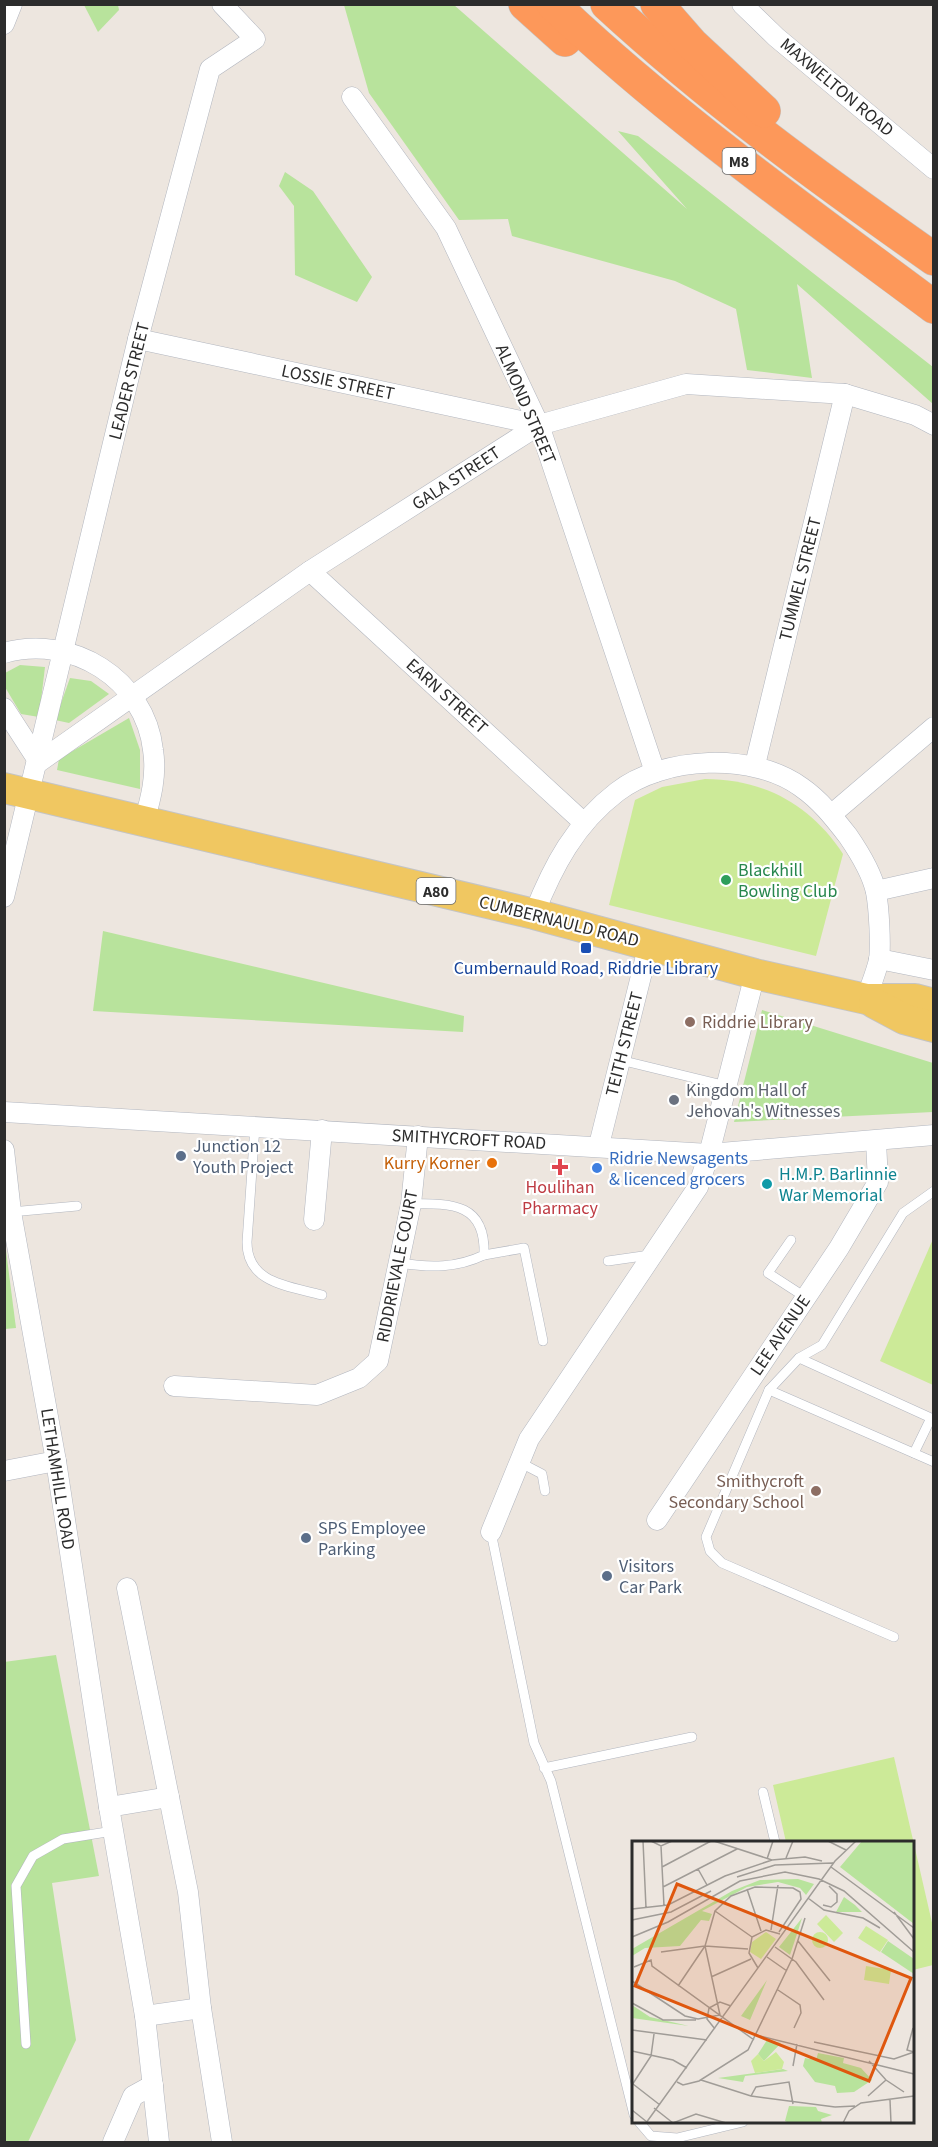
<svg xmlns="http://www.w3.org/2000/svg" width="938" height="2147" font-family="'Source Sans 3',sans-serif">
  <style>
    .green { fill: #b8e39c }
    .pitch { fill: #ccea98 }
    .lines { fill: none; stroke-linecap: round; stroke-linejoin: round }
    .lane-casing { stroke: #b2b6bf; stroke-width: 10 }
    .street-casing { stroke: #b2b6bf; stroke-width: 21 }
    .primary-casing { stroke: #c4c4c4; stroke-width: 32 }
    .highway-casing { stroke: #c4c4c4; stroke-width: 34 }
    .lane { stroke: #fff; stroke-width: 9 }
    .street { stroke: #fff; stroke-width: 20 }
    .primary { stroke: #f0c761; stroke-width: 30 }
    .highway { stroke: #fd985a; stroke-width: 33 }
    .leisure-dot { fill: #2e9e5b; stroke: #fff; stroke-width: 2 }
    .transit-dot { fill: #1a4fb4; stroke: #fff; stroke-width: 2 }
    .education-dot { fill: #8d6e63; stroke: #fff; stroke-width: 2 }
    .worship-dot { fill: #6b7280; stroke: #fff; stroke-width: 2 }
    .service-dot { fill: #5c6f8a; stroke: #fff; stroke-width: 2 }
    .food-dot { fill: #e8710a; stroke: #fff; stroke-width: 2 }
    .health-dot { fill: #e0444e; stroke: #fff; stroke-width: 2 }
    .shop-dot { fill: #3f7fe0; stroke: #fff; stroke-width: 2 }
    .culture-dot { fill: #0f9aa8; stroke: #fff; stroke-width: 2 }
    .labels { text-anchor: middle; stroke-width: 4.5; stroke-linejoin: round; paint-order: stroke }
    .shield { fill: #fff; stroke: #6b6b6b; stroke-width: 1.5 }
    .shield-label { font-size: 16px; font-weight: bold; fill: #2c2c2c }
    .street-label { font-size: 18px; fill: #2c2c2c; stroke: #fff }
    .leisure-label { font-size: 18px; fill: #27864d; stroke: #fff; text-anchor: start }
    .transit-label { font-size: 18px; fill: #164399; stroke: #fff }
    .education-label { font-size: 18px; fill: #785e54; stroke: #fff; text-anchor: start }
    .worship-label { font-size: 18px; fill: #5b616d; stroke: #fff; text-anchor: start }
    .service-label { font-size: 18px; fill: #4e5e75; stroke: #fff; text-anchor: start }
    .shop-label { font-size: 18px; fill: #366cbe; stroke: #fff; text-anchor: start }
    .food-label { font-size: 18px; fill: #c56008; stroke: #fff; text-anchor: end }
    .culture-label { font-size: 18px; fill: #0d838f; stroke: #fff; text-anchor: start }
    .health-label { font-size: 18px; fill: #be3a42; stroke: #fff }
    .inset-road { fill: none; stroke: #a09c97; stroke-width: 1.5 }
    .view { fill: #df570e; fill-opacity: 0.15; stroke: #df570e; stroke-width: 3 }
    .inset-edge { fill: none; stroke: #2c2c2c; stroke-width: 3 }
  </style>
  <rect width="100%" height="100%" fill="#ede6df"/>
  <g class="green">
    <path d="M84 5H118L119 10 98 32Z"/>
    <path d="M344 5H454L687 209 618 131 638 136 933 367V404L797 284 812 378 747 370 736 309 675 281 512 236 508 219 459 220 369 93Z"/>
    <path d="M285 172 313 191 372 277 357 302 295 275 294 206 279 186Z"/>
    <path d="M20 665 45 667 39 717 21 714 5 687V673Z"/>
    <path d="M70 678 91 681 109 694 69 723 55 720Z"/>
    <path d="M129 718 140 750V789L57 770 59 759Z"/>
    <path d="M103 931 464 1016 463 1032 93 1011Z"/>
    <path d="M762 1010 933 1063V1112L734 1122Z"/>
    <path d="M5 1243 16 1328 5 1329H4Z"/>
    <path d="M56 1655 99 1876 52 1883 76 2040 28 2142H4V1662Z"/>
  </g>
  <g class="pitch">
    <path d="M705 779C764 779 811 805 843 854L816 956 609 905 635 800 662 787Z"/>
    <path d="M933 1239V1385L880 1361Z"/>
    <path d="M894 1757 933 1927V1965L913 1970 912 1842H786L773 1785Z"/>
  </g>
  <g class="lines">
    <g class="lane-casing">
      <g id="lane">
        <path d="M620 1060 727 1086"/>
        <path d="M255 1126 247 1242C247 1284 290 1286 322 1295"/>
        <path d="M11 1212 77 1206"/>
        <path d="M791 1240 768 1273 805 1297"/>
        <path d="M484 1255 524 1248 543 1341"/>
        <path d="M608 1261 650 1255"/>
        <path d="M401 1263C430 1268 457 1268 484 1255 486 1204 453 1203 411 1204"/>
        <path d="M799 1358 931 1418 914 1453"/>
        <path d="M769 1390 934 1462"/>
        <path d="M519 1462 542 1474 545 1491"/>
        <path d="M491 1532 534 1743 551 1781 634 2115"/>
        <path d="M894 1637 722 1563 710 1551 706 1537 769 1390 799 1358 822 1345 903 1213 934 1191"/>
        <path d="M544 1768 692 1737"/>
        <path d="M763 1792 775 1842"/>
        <path d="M26 2044 16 1886 33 1856 63 1839 113 1831"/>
        <path d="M639 2122 651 2136 677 2138 743 2122"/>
      </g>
    </g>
    <g class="street-casing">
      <g id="street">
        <path d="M742 4 776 37 934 169"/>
        <path d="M4 24 12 4"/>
        <path d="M352 97 446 228 539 425 655 772"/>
        <path d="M138 339 539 425"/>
        <path d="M310 571 583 822"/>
        <path d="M4 653C72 634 145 679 153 750 157 775 151 798 144 822"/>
        <path d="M4 708 39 762 310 571 539 425 686 384 845 394 915 415 934 425"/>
        <path d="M755 765 845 394"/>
        <path d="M832 814 934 727"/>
        <path d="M876 891 934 878"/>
        <path d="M4 897 138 339 210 69 255 39 222 4"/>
        <path d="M534 914C553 866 575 824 617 792 663 756 753 752 801 787 820 800 834 818 848 836 859 852 872 873 876 892 879 908 881 945 879 960 876 973 870 987 866 999"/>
        <path d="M879 959 934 970"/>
        <path d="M4 1112 709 1154 934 1135"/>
        <path d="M599 1145 649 944"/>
        <path d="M4 1150 11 1212 56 1461 109 1807 145 2016 159 2142"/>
        <path d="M314 1220 322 1130"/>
        <path d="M174 1386 317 1395 359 1378 378 1361 411 1204 418 1136"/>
        <path d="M4 1471 56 1461"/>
        <path d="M657 1520 839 1248 878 1182 876 1141"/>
        <path d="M491 1532 529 1439 698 1187 709 1154 755 974"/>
        <path d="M127 1588 188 1892 201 2008 222 2142"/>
        <path d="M109 1807 169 1797"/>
        <path d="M145 2016 201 2008"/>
        <path d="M113 2142 133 2096 153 2085"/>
      </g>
    </g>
    <g class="primary-casing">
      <g id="primary">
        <path d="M4 788 534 914 755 974 866 999H915L934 1004"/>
        <path d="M874 1003 904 1019 934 1027"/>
      </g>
    </g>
    <g class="highway-casing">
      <g id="highway">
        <path d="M525 4 565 40"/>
        <path d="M553 4C671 116 804 210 934 307"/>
        <path d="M607 4C709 98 820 179 934 259"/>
        <path d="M657 4 692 44 764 111"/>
      </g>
    </g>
    <use href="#lane" class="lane"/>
    <use href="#street" class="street"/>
    <use href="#primary" class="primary"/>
    <use href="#highway" class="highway"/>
  </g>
  <circle class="leisure-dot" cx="726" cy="880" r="6"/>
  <rect class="transit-dot" x="580" y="942" width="12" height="12" rx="3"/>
  <g class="education-dot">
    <circle cx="690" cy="1022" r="6"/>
    <circle cx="816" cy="1491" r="6"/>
  </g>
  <circle class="worship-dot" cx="674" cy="1100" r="6"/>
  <g class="service-dot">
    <circle cx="181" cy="1156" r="6"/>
    <circle cx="306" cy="1538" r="6"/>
    <circle cx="607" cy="1576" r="6"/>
  </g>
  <circle class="food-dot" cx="492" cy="1163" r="6"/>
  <path class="health-dot" d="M557 1158h6v6h6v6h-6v6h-6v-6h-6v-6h6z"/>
  <circle class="shop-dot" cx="597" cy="1168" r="6"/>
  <circle class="culture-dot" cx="767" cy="1184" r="6"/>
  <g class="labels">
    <g class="shield">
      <rect x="722.5" y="148" width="33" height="26" rx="4.5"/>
      <rect x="416.5" y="878" width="39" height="26" rx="4.5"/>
    </g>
    <g class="shield-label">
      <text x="739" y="167">M8</text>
      <text x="436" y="897">A80</text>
    </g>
    <g class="street-label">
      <text transform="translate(837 87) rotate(40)" y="6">MAXWELTON ROAD</text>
      <text transform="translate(129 381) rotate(-76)" y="6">LEADER STREET</text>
      <text transform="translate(338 382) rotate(12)" y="6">LOSSIE STREET</text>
      <text transform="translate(526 404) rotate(67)" y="6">ALMOND STREET</text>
      <text transform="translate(456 478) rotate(-33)" y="6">GALA STREET</text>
      <text transform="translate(800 579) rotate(-76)" y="6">TUMMEL STREET</text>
      <text transform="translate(447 696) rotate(42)" y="6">EARN STREET</text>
      <text transform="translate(559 921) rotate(14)" y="6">CUMBERNAULD ROAD</text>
      <text transform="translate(624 1044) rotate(-76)" y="6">TEITH STREET</text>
      <text transform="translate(469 1139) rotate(3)" y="6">SMITHYCROFT ROAD</text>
      <text transform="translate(397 1266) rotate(-79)" y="6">RIDDRIEVALE COURT</text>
      <text transform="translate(780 1335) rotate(-56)" y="6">LEE AVENUE</text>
      <text transform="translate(58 1479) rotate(81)" y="6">LETHAMHILL ROAD</text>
    </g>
    <g class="leisure-label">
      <text x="738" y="876">Blackhill<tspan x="738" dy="21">Bowling Club</tspan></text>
    </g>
    <g class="transit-label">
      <text x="586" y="974">Cumbernauld Road, Riddrie Library</text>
    </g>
    <g class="education-label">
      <text x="702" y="1028">Riddrie Library</text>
      <text x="804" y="1487" text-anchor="end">Smithycroft<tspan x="804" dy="21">Secondary School</tspan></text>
    </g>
    <g class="worship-label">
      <text x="686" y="1096">Kingdom Hall of<tspan x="686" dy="21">Jehovah's Witnesses</tspan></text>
    </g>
    <g class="service-label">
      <text x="193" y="1152">Junction 12<tspan x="193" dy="21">Youth Project</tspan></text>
      <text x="318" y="1534">SPS Employee<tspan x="318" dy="21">Parking</tspan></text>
      <text x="619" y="1572">Visitors<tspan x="619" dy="21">Car Park</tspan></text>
    </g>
    <g class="shop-label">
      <text x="609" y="1164">Ridrie Newsagents<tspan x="609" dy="21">&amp; licenced grocers</tspan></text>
    </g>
    <g class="food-label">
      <text x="480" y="1169">Kurry Korner</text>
    </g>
    <g class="culture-label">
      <text x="779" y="1180">H.M.P. Barlinnie<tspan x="779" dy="21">War Memorial</tspan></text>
    </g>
    <g class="health-label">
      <text x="560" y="1193">Houlihan<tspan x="560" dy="21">Pharmacy</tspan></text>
    </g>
  </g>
  <g transform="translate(632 1841)">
    <rect width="282" height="282" fill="#ede6df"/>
    <path d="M230 0H282V83L208 26ZM166 38 182 43 174 54 168 47 146 41 115 46 70 70 80 73 77 80 69 79 48 105 13 107 0 115V108L100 50 128 39ZM212 56 223 64 230 71H204ZM170 77 165 93 158 114 147 106ZM256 100 282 118V133L249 111ZM135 139 118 179 109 175ZM0 164 18 176 57 185 0 177ZM135 199 149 202 132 220 126 213ZM186 212 212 217 211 222 229 227 240 239 222 251 205 252 203 245 183 241 171 225 173 217 184 219ZM151 228 156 230 113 235 111 241 86 237ZM157 265 184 266 186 270 200 274 189 278 190 282H157L153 280Z" fill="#b8e39c"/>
    <path d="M194 74 211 92 202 101 185 83ZM234 85 256 99 248 111 226 97ZM134 91 144 98 129 118 118 111 120 101ZM180 99a8 8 0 1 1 16 0a8 8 0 1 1-16 0ZM234 125 259 129 257 143 232 139ZM144 211 152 221 150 228 123 232 119 220 126 213 132 220Z" fill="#ccea98"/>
    <path class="inset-road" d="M11 0 14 67M19 0 29 5 40 0M82 0 140 19M196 0 214 9M29 5 32 65M154 17 161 0M135 18 141 0M30 26 79 0M199 26 282 87M66 28 75 44M105 36 143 24 201 22M31 46 105 8M115 48 129 90M176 57 192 69 231 77 248 87M191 64 199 66 205 61V53L197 45M0 68 36 64 93 35 140 19 173 16 190 20M83 70 120 96M262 71 282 98M0 79 39 71 79 50M139 89 146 44M0 96 36 81 108 40 153 31 187 38 212 50 282 111M166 100 198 140M143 106 164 121 192 159M29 111 73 105 116 108M135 116 155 130M2 126 19 119 20 125 122 199M126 127 117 112 120 96 134 89 148 93M79 136 119 118M0 140 53 175 66 178 88 174 73 105 83 70 99 55 123 46 161 47 168 51 169 58 147 91M46 145 73 105M146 149 168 164 169 172 162 187M0 162 31 179H64M281 187 275 209 282 211M83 188 75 178 77 167 88 161 99 165M0 189 75 199M124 194 282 233M182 201 262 218 282 211M0 210 41 219 55 227M237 220 254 239 272 251M161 225 165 203M69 239 119 255 203 266M45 241 51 244 67 240 116 209 160 118 173 77M1 243 28 264M0 244 19 215 22 193M119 255 124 246 157 241 161 263M236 255 254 239M258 259 259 282M203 266 223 265M22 267 41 282 64 273 94 282M0 269 15 281M14 282 203 20 224 0M211 282 217 270 229 262 282 255"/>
    <path class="view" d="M45 43 279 137 237 240 3 145Z"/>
    <rect width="282" height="282" class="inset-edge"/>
  </g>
  <rect width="938" height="2147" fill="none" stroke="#2c2c2c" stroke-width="12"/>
</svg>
